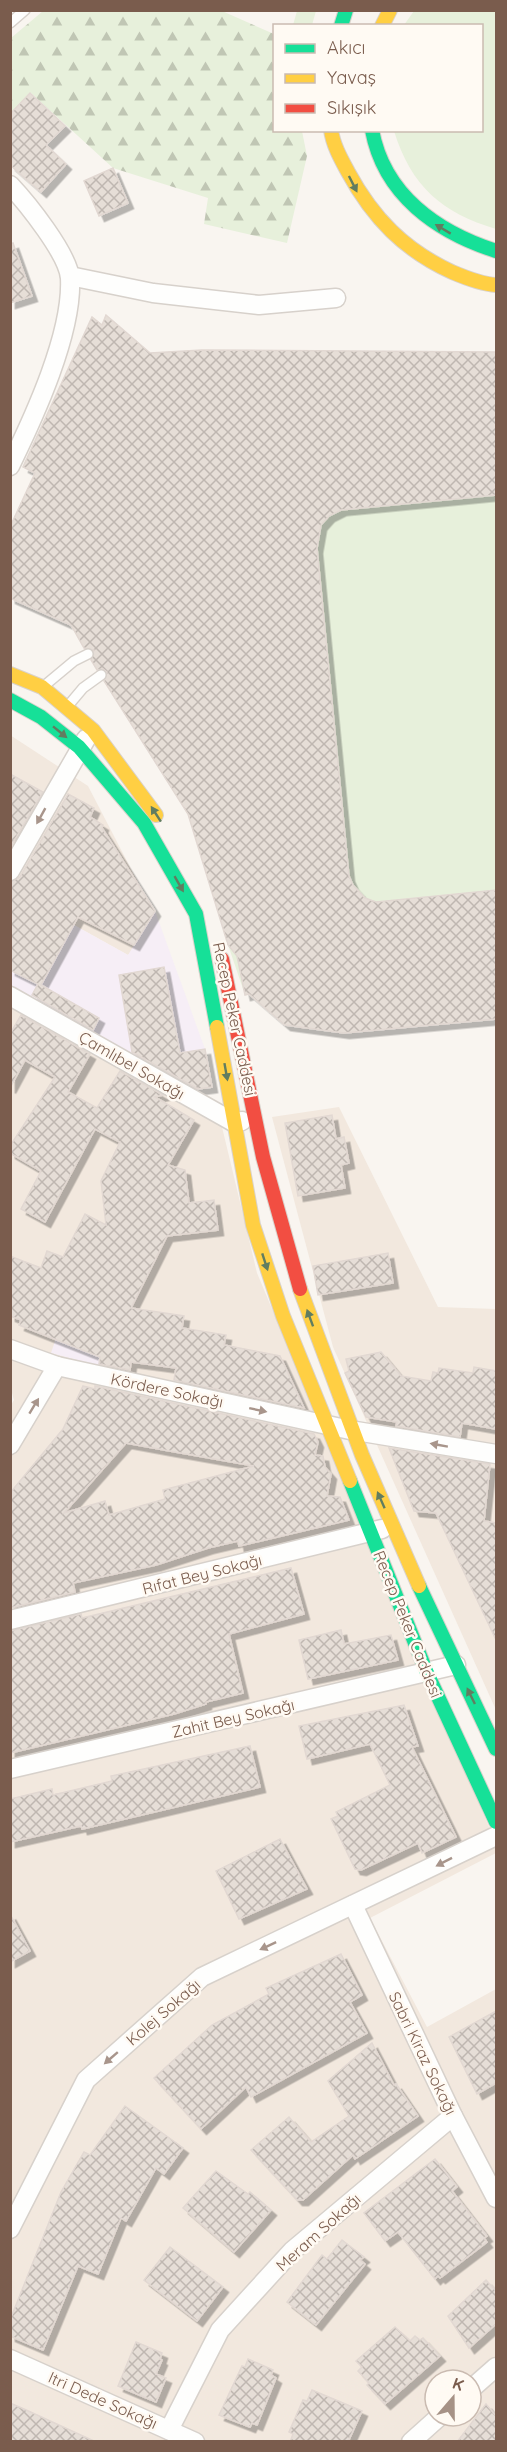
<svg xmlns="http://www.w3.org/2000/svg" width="507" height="2452" font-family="Quicksand,sans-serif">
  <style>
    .residential { fill: #f2e8de; fill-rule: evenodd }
    .education { fill: #f6eef6 }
    .grass { fill: #e7f0db }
    .forest { fill: url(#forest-firs) }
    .building { fill: url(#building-cross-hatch); stroke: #e2d8d2; stroke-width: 1.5; fill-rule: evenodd; filter: url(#shadow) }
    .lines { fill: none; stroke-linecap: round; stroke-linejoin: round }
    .lane-casing { stroke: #d7d1cb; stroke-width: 12 }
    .street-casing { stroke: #d7d1cb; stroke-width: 21 }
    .fast-casing { stroke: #d9d2cb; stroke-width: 16 }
    .slow-casing { stroke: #d9d2cb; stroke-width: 16 }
    .jam-casing { stroke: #d9d2cb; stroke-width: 16 }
    .lane { stroke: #fefefd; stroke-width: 9 }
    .street { stroke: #fefefd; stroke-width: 18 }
    .fast { stroke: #16e098; stroke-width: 14 }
    .slow { stroke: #ffcf43; stroke-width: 14 }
    .jam { stroke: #f24e42; stroke-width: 14 }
    .oneway { fill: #617d60 }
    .oneway2 { fill: #a8958b }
    .labels { text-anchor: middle; stroke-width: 5; stroke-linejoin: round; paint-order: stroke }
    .street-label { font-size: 16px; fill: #7a5c4d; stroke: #fffaf3 }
  </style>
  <defs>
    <pattern id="forest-firs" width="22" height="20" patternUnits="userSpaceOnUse" patternTransform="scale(1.5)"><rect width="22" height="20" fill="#e7f0db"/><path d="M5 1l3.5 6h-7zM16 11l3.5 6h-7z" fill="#c0c6b4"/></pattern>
    <pattern id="building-cross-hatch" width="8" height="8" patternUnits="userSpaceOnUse" patternTransform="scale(1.5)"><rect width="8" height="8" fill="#e6ded7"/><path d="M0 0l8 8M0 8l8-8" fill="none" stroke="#bfb7b1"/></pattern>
    <filter id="shadow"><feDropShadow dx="5.5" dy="5.5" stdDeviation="0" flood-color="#0004"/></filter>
  </defs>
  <rect width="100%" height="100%" fill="#f9f5f0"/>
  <g class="residential">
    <path d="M10 735 88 786 158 921 128 955 11 890Z"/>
    <path d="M11 986 216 1102 257 1273 496 1844V1853L370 1918 427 2027 496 1989V2441H11L10 1407 14 1400 10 1386ZM435 2380H471V2416H435Z"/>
    <path d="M339 1107 438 1307 496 1309V1710L333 1347 272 1117Z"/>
  </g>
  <g class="education">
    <path d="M11 890 128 955 155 911 205 1049 137 1060 11 986Z"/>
    <path d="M112 1290 99 1366 51 1353 56 1338Z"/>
  </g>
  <g class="grass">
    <path d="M414 11H496V229C442 213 411 186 394 131L482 130V26L404 25Z"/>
    <path d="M496 362V1019L344 1033 285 1025 243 989 224 933 181 499 280 385Z"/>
  </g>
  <g class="forest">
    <path d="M43 11H222L274 34V130L302 131 307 156 287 243 204 224 208 198 113 168 31 93 11 114V38Z"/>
    <path d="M297 11H316L312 25H293Z"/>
  </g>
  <g class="building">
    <path d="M30 93 65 126 46 145 66 164 41 192 10 165V114Z"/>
    <path d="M113 168 128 203 99 216 84 181Z"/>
    <path d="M13 243 32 296 10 303V244Z"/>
    <path d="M106 315 150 353 202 350 496 352V495L341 510 329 516 321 525 317 548 349 876 353 885 365 898 376 902 496 890V1019L344 1033 285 1025 249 994 245 995 237 956 228 945 188 814 104 681 107 672 103 669 97 670 91 660 94 650 84 648 71 625 10 598V527L35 473 23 467 92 317 102 325Z"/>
    <path d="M10 774 43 792 10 848Z"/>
    <path d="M68 794 94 808 90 817 103 825 102 828 155 911 134 945 78 917 41 985 99 1018 93 1030 32 995 38 984 10 970V882L20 877Z"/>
    <path d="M164 967 180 1053 205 1049 212 1087 198 1089 132 1052 119 975Z"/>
    <path d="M21 1015 90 1054 68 1092 97 1108 120 1071 163 1095 155 1097 194 1120 168 1165 185 1170 189 1203 214 1200 218 1230 167 1236 131 1308 184 1316 182 1328 226 1335 224 1345 280 1356 304 1408 174 1380 176 1368 131 1362 130 1370 99 1364 100 1357 19 1325 21 1320 10 1316V1256L41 1268 47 1251 63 1257 85 1214 106 1225 101 1181 120 1142 95 1129 45 1222 21 1209 41 1171 10 1153V1146L55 1077 25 1060 10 1088V1034Z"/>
    <path d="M332 1115 336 1139 344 1137 349 1163 341 1165 345 1188 298 1196 285 1123Z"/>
    <path d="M388 1253 393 1283 318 1295 313 1266Z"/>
    <path d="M381 1352 401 1376 431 1381 433 1372 438 1373 439 1368 473 1373 474 1367 496 1371V1429L462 1423 460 1437 396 1426 397 1422 366 1417 345 1373 349 1371 346 1359Z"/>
    <path d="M83 1386 95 1389V1386L314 1434 318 1442 315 1455 323 1456 325 1467 331 1474 327 1496 340 1497 349 1520 239 1546 238 1541 208 1548 156 1565 73 1583 75 1592 10 1608V1493L63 1429ZM126 1443 164 1450 254 1466 163 1490 165 1499 109 1515 105 1501 64 1513Z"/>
    <path d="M389 1448 490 1464 484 1521 496 1523V1640L436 1513 414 1511Z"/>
    <path d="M291 1568 304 1614 229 1634 243 1693 206 1702V1704L174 1714 10 1753V1631L81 1614 82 1618Z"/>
    <path d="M341 1630 344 1644 391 1635 398 1660 308 1679 299 1640Z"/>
    <path d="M404 1705 418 1746 412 1747 456 1837 422 1853 418 1843 361 1870 355 1869 331 1819 338 1816 336 1812 390 1785 370 1744 307 1759 299 1726Z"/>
    <path d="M250 1746 260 1787 82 1829 81 1826 10 1842V1799L52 1789 53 1795 112 1781 111 1776Z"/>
    <path d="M280 1839 307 1889 239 1919 216 1871Z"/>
    <path d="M10 1914 30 1951 10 1962Z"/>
    <path d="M341 1954 362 1995 350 2002 367 2033 251 2097 246 2087 201 2129 154 2078 212 2025 269 1994 266 1988Z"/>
    <path d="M496 2011V2083L477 2094 449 2037Z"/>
    <path d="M372 2043 394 2085 396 2084 418 2116 355 2159 353 2155 303 2200H297L251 2150 289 2117 311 2142 349 2116 328 2081Z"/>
    <path d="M125 2106 183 2148 164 2174 156 2168 126 2221 121 2218 98 2274 78 2266 43 2350 10 2336V2320L61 2192 84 2152 90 2155Z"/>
    <path d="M435 2159 457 2187 452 2191 487 2236 484 2238 487 2242 440 2278 438 2276 435 2279 398 2232 385 2241 364 2213Z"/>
    <path d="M216 2171 248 2194 250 2192 271 2210 234 2252 183 2208Z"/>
    <path d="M342 2240 364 2257 360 2260 365 2264 316 2325 287 2302 322 2255 327 2259Z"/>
    <path d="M170 2247 223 2287 197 2321 144 2280Z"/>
    <path d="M486 2280 496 2291V2324L469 2348 448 2316Z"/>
    <path d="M395 2327 410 2341 415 2336 420 2340 423 2338 440 2356 385 2404 367 2385 369 2383 358 2371 362 2367 356 2361Z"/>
    <path d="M136 2342 162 2353 160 2359 162 2360 156 2374 166 2378 156 2402 118 2386Z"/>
    <path d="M248 2359 273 2370 271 2375 276 2378 257 2425 252 2423 250 2427 219 2415 242 2366 245 2367Z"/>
    <path d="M312 2390 362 2411 348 2442H290L293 2434 289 2432 303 2400 307 2401Z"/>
    <path d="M10 2403 24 2409 96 2442H10Z"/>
    <path d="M486 2404 496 2416V2442H457Z"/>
  </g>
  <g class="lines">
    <g class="lane-casing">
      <g id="lane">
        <path d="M10 23 25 10"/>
        <path d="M44 686 74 661 88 654"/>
        <path d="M67 707 83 688 101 675"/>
      </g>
    </g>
    <g class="street-casing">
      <g id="street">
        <path d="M10 185C27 203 68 254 70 278 73 333 34 417 10 466"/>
        <path d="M70 276 153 293 259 305 336 298"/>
        <path d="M10 871 86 739"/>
        <path d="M10 996 235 1123 242 1121"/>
        <path d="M10 1349 57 1366 350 1430 496 1454"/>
        <path d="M10 1445 57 1366"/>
        <path d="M10 1620 382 1529"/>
        <path d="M10 1769 456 1665"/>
        <path d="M353 1905 453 2116 496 2198"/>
        <path d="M10 2229 86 2080 202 1977 496 1836"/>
        <path d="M10 2359 195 2442"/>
        <path d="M471 2389 496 2367"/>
        <path d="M169 2430 220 2330 292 2251 453 2116"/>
        <path d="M411 2442 440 2416"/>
      </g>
    </g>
    <g class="fast-casing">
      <g id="fast">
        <path d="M341 26 346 10"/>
        <path d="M372 130C384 195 437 232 496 251"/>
        <path d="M10 700 41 717 79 747 144 823 196 914 217 1027"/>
        <path d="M350 1481 427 1673 496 1822"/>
        <path d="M419 1586 496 1749"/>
      </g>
    </g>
    <g class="slow-casing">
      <g id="slow">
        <path d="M382 26 390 10"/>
        <path d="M331 130C333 145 341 159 348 172 373 218 404 250 452 272 466 278 481 284 496 285"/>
        <path d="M10 674 42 687 93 730 156 815"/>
        <path d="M217 1027 253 1225 283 1316 350 1481"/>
        <path d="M300 1289 362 1455 419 1586"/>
      </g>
    </g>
    <g class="jam-casing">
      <path id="jam" d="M222 959 263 1157 300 1289"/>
    </g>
    <use href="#lane" class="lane"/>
    <use href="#street" class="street"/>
    <use href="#fast" class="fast"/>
    <use href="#slow" class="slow"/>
    <use href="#jam" class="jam"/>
  </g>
  <defs><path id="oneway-solid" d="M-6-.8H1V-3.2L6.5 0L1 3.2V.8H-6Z" transform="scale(1.5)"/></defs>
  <g class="oneway">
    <use href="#oneway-solid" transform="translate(353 184) rotate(63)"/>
    <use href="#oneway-solid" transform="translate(443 229) rotate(-149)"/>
    <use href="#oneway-solid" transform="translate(60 732) rotate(39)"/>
    <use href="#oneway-solid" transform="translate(156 814) rotate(-123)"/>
    <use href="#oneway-solid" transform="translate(179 884) rotate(60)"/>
    <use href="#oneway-solid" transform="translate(226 1072) rotate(80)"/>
    <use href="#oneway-solid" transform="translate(265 1262) rotate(72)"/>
    <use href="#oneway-solid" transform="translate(310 1318) rotate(-110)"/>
    <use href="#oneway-solid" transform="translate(381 1500) rotate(-114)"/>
    <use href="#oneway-solid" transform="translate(471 1696) rotate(-116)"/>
  </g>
  <g class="oneway2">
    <use href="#oneway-solid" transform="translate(41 816) rotate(119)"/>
    <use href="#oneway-solid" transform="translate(34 1406) rotate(-59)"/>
    <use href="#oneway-solid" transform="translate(258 1410) rotate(12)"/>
    <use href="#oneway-solid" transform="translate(439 1445) rotate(-170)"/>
    <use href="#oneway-solid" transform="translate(444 1862) rotate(153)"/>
    <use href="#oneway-solid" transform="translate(268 1946) rotate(155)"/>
    <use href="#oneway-solid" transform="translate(111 2058) rotate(139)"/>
  </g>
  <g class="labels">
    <g class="street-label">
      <text transform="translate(235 1019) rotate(78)" y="6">Recep Peker Caddesi</text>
      <text transform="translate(132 1065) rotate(30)" y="6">Çamlıbel Sokağı</text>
      <text transform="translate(167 1390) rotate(12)" y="6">Kördere Sokağı</text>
      <text transform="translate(202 1574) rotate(-14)" y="6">Rıfat Bey Sokağı</text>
      <text transform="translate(408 1624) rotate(68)" y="6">Recep Peker Caddesi</text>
      <text transform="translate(233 1718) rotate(-13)" y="6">Zahit Bey Sokağı</text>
      <text transform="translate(163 2012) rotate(-41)" y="6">Kolej Sokağı</text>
      <text transform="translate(423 2053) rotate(64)" y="6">Sabri Kiraz Sokağı</text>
      <text transform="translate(318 2232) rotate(-42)" y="6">Meram Sokağı</text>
      <text transform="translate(103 2400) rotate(24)" y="6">Itri Dede Sokağı</text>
    </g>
  </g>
  <rect width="507" height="2452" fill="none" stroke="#7a5c4d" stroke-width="24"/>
  <rect x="273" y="24" width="210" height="108" fill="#fffaf3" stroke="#cabbb1" stroke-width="1.5"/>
  <rect x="285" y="44" width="30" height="9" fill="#16e098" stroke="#cabbb1" stroke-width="1.5"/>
  <text x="327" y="54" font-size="18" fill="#7a5c4d">Akıcı</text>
  <rect x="285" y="74" width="30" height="9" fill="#ffcf43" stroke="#cabbb1" stroke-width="1.5"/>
  <text x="327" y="84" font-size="18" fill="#7a5c4d">Yavaş</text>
  <rect x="285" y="104" width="30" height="9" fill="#f24e42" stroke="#cabbb1" stroke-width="1.5"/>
  <text x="327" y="114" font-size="18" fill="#7a5c4d">Sıkışık</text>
  <g transform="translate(453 2398) rotate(20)"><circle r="28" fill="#fffaf3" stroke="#cabbb1" stroke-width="1.5"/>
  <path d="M0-4.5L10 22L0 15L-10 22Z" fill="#a69286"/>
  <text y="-9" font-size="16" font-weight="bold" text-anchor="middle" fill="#7a5c4d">K</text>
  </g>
</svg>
